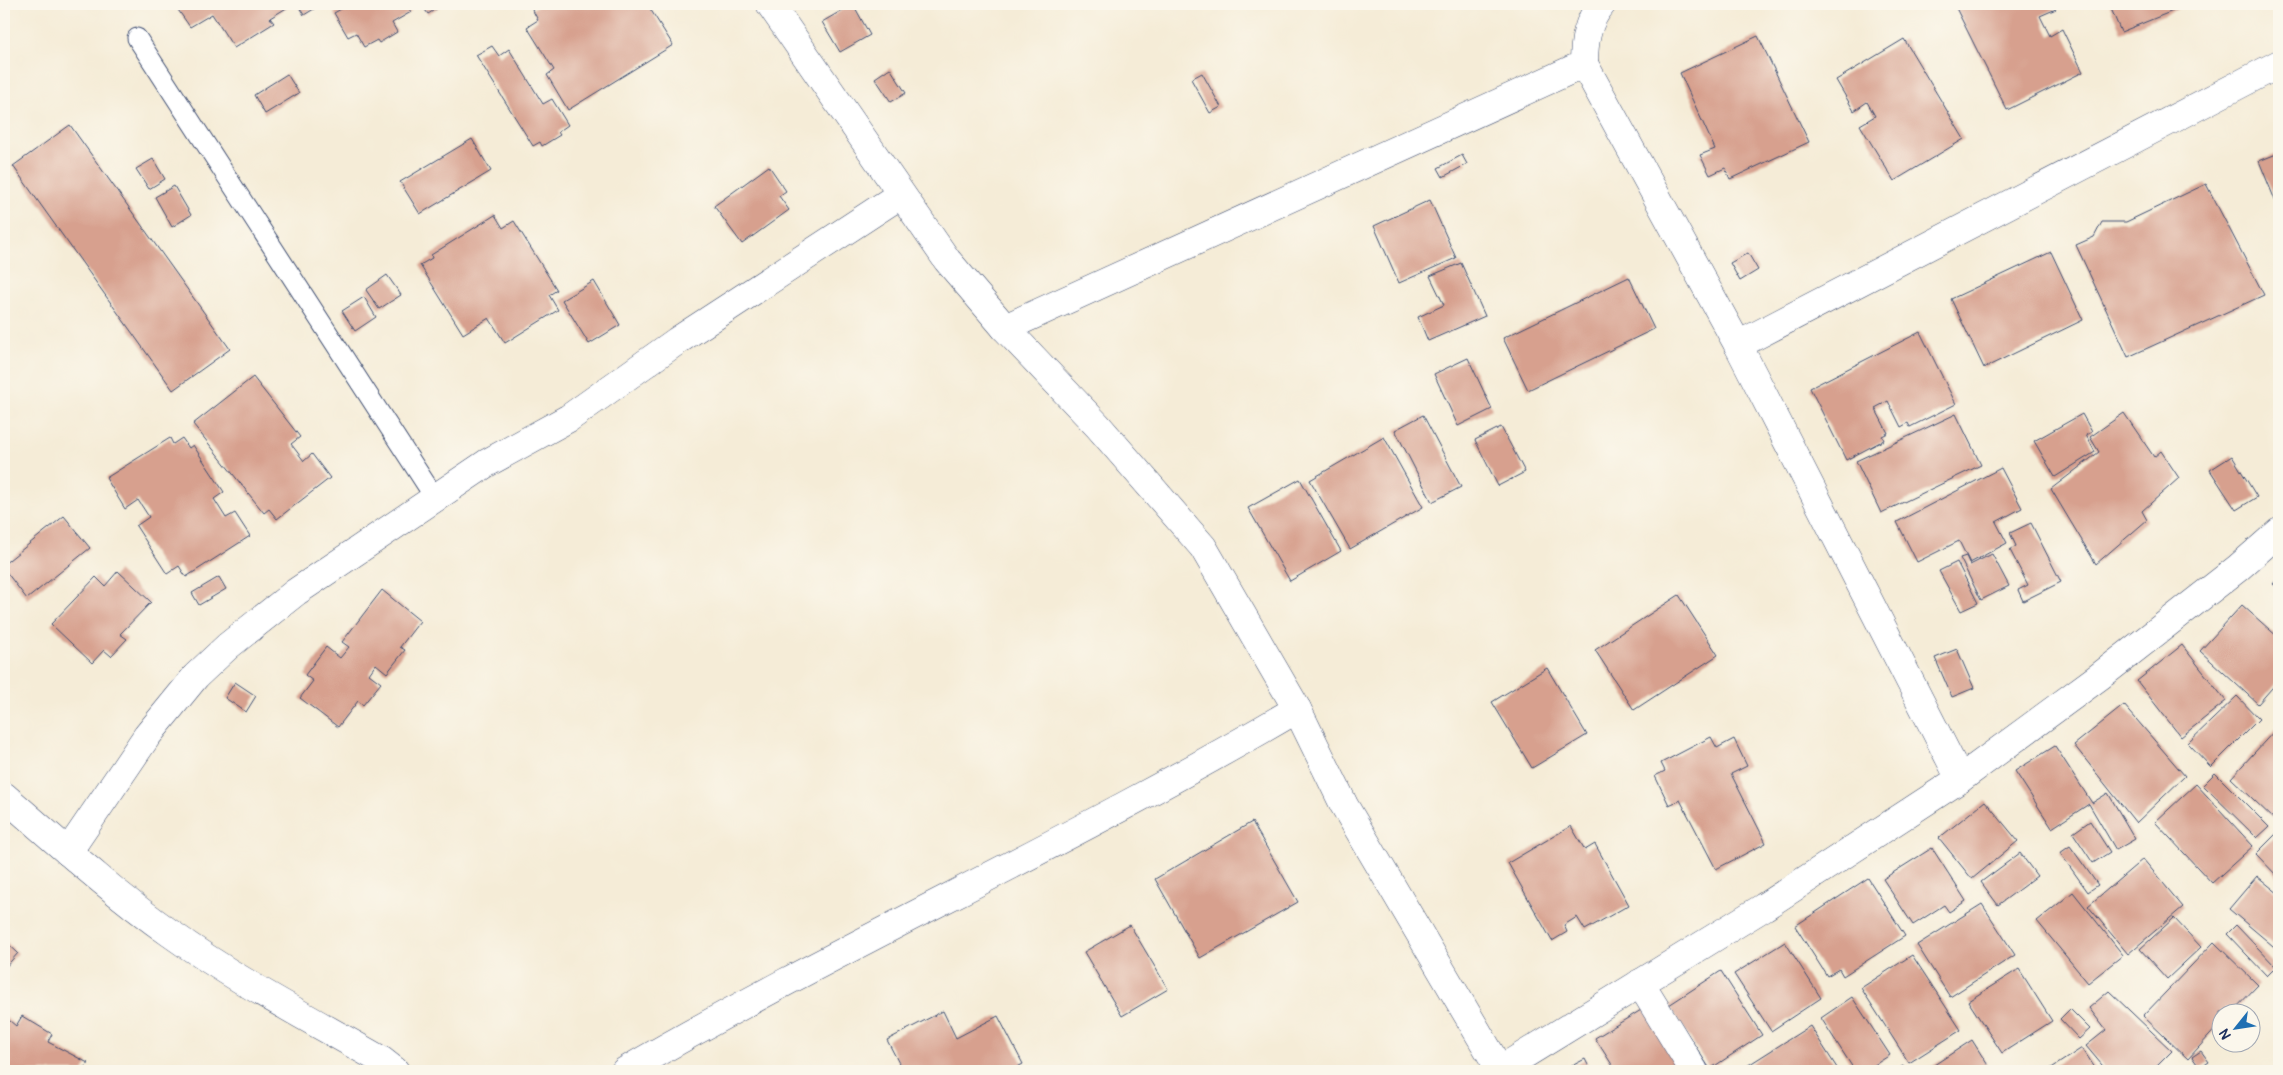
<svg xmlns="http://www.w3.org/2000/svg" width="2283" height="1075" font-family="Pangolin,sans-serif">
  <style>
    .building { fill: #d7a08e }
    .lines { fill: none; stroke-linecap: round; stroke-linejoin: round }
    .lane-casing { stroke: #3c4b70; stroke-width: 21 }
    .street-casing { stroke: #3c4b70; stroke-width: 29 }
    .lane { stroke: #fff; stroke-width: 19 }
    .street { stroke: #fff; stroke-width: 28 }
  </style>
  <rect width="100%" height="100%" fill="#fbf7ec"/>
  <filter id="ink" filterUnits="userSpaceOnUse"><feTurbulence type="fractalNoise" baseFrequency=".02" numOctaves="2"/><feDisplacementMap in="SourceGraphic" scale="10" xChannelSelector="R" yChannelSelector="G"/><feConvolveMatrix kernelMatrix="1 2 1 2 8 2 1 2 1" color-interpolation-filters="sRGB"/></filter>
  <filter id="wash" filterUnits="userSpaceOnUse"><feTurbulence type="fractalNoise" baseFrequency=".0096" numOctaves="4" result="noise"/><feDisplacementMap in="SourceGraphic" scale="20" xChannelSelector="R" yChannelSelector="G"/><feGaussianBlur stdDeviation="1.12" result="paint"/><feColorMatrix in="noise" values="0 0 0 0 0 0 0 0 0 0 0 0 0 0 0 0 0 1.4 0 .05"/><feComposite in="paint" operator="in"/></filter>
  <g filter="url(#wash)">
    <rect width="100%" height="100%" fill="#f5ecd7"/>
    <g id="blocks">
      <g class="building">
        <path d="M174 4H293L270 18 274 23 234 48 212 14 190 27Z"/>
        <path d="M297 4H322L304 15Z"/>
        <path d="M350 4H406L411 12 392 23 397 32 379 43 377 40 364 47 356 33 348 37 334 13Z"/>
        <path d="M421 4H444L428 14Z"/>
        <path d="M541 4H647L673 45 568 110 547 75 554 70 527 27 538 20 532 9Z"/>
        <path d="M853 4 870 35 840 52 822 22Z"/>
        <path d="M1954 4H2053L2056 9 2040 16 2050 36 2062 29 2083 72 2007 110Z"/>
        <path d="M2109 4H2190L2121 32Z"/>
        <path d="M1758 36 1809 142 1730 179 1725 168 1710 175 1700 155 1715 149 1680 73Z"/>
        <path d="M1904 39 1964 139 1894 181 1860 125 1875 116 1867 102 1854 111 1836 80Z"/>
        <path d="M492 46 499 56 509 49 543 104 552 99 568 125 558 132 560 135 542 146 540 142 533 146 476 55Z"/>
        <path d="M890 68 906 93 891 102 875 78Z"/>
        <path d="M1202 73 1221 107 1210 113 1191 79Z"/>
        <path d="M287 74 299 93 265 114 254 95Z"/>
        <path d="M70 125 230 349 173 390 13 166Z"/>
        <path d="M472 139 491 171 420 214 400 182Z"/>
        <path d="M2279 153V210L2259 161Z"/>
        <path d="M1462 155 1467 164 1443 177 1438 168Z"/>
        <path d="M153 159 165 179 149 189 136 169Z"/>
        <path d="M769 166 786 191 779 196 789 210 742 244 714 206Z"/>
        <path d="M2206 184 2264 295 2128 357 2076 245 2094 237 2102 222H2126Z"/>
        <path d="M174 186 191 215 172 227 155 197Z"/>
        <path d="M1430 200 1456 258 1399 283 1374 226Z"/>
        <path d="M495 215 503 228 514 221 557 290 549 295 558 310 505 343 489 318 463 334 420 265 432 258 431 255Z"/>
        <path d="M2051 252 2083 320 1984 368 1951 299Z"/>
        <path d="M1748 253 1758 270 1740 281 1730 263Z"/>
        <path d="M1461 263 1485 316 1428 341 1418 317 1444 305 1430 276Z"/>
        <path d="M387 275 401 295 379 309 366 290Z"/>
        <path d="M1629 277 1654 329 1528 390 1503 338Z"/>
        <path d="M594 281 620 325 589 344 562 300Z"/>
        <path d="M364 297 376 317 355 331 342 311Z"/>
        <path d="M1920 332 1956 404 1910 427 1908 423 1901 427 1888 401 1875 408 1888 433 1882 436 1884 440 1846 460 1810 388Z"/>
        <path d="M1468 358 1492 409 1458 426 1434 374Z"/>
        <path d="M253 377 300 437 291 444 304 461 312 454 330 478 277 519 269 509 264 513 193 424Z"/>
        <path d="M2124 413 2154 457 2161 451 2179 478 2142 511 2147 520 2096 564 2051 489 2099 452 2090 437Z"/>
        <path d="M1956 414 1981 465 1881 513 1856 461Z"/>
        <path d="M2082 414 2092 432 2086 435 2095 452 2055 477 2034 441Z"/>
        <path d="M1423 415 1461 487 1432 502 1395 430Z"/>
        <path d="M1501 427 1525 472 1498 486 1475 440Z"/>
        <path d="M1384 437 1423 507 1350 549 1310 480Z"/>
        <path d="M170 438 173 444 182 438 189 448 193 445 224 492 214 499 226 518 235 513 250 536 186 577 179 566 167 574 136 526 149 517 138 500 125 509 106 478Z"/>
        <path d="M2232 456 2257 497 2236 510 2210 470Z"/>
        <path d="M2001 468 2022 508 1996 522 2007 543 1970 563 1959 541 1917 562 1897 522Z"/>
        <path d="M1300 479 1341 551 1290 581 1248 508Z"/>
        <path d="M64 516 90 548 27 599 4 569V564Z"/>
        <path d="M2031 523 2061 582 2023 601 2018 590 2028 585 2010 550 2016 546 2010 533Z"/>
        <path d="M1992 554 2009 586 1981 600 1960 558 1966 556 1970 565Z"/>
        <path d="M1957 562 1978 603 1961 611 1939 571Z"/>
        <path d="M118 571 151 602 120 634 127 639 111 656 104 650 92 663 51 624 96 577 105 586Z"/>
        <path d="M219 577 226 589 199 605 192 593Z"/>
        <path d="M2279 577V589L2273 584Z"/>
        <path d="M382 590 420 621 400 647 405 650 387 673 376 664 369 674 381 683 363 705 358 701 338 727 300 698 313 681 305 675 326 647 340 658 349 647 342 642Z"/>
        <path d="M1679 595 1718 655 1634 710 1595 650Z"/>
        <path d="M2242 605 2279 638V680L2258 704 2200 651Z"/>
        <path d="M2182 645 2226 701 2181 737 2137 681Z"/>
        <path d="M1957 649 1974 688 1952 697 1935 658Z"/>
        <path d="M1547 668 1587 735 1532 768 1492 702Z"/>
        <path d="M235 682 256 696 246 712 225 698Z"/>
        <path d="M2237 696 2259 719 2211 767 2188 743Z"/>
        <path d="M2124 705 2185 776 2136 823 2074 745Z"/>
        <path d="M2277 728 2279 730V817L2276 821 2231 778Z"/>
        <path d="M1711 737 1717 748 1734 739 1747 766 1731 774 1766 843 1716 869 1680 800 1669 805 1655 776 1665 771 1661 763Z"/>
        <path d="M2055 746 2092 803 2108 793 2135 839 2116 850 2089 804 2052 828 2015 771Z"/>
        <path d="M2215 773 2269 827 2257 838 2203 785Z"/>
        <path d="M2196 784 2253 846 2212 883 2155 822Z"/>
        <path d="M1985 801 2018 841 1972 879 1939 838Z"/>
        <path d="M2090 821 2110 852 2093 863 2073 833Z"/>
        <path d="M1252 822 1298 902 1200 958 1155 879Z"/>
        <path d="M1571 826 1585 850 1595 844 1629 905 1585 930 1577 917 1564 925 1567 932 1552 941 1508 863Z"/>
        <path d="M2277 833 2279 834V878L2256 854Z"/>
        <path d="M2070 846 2098 885 2088 892 2060 853Z"/>
        <path d="M1932 848 1966 901 1949 912 1944 905 1913 925 1883 879Z"/>
        <path d="M2020 853 2037 876 1998 905 1981 882Z"/>
        <path d="M2143 859 2183 907 2128 954 2088 906Z"/>
        <path d="M2257 876 2279 894V951L2229 909Z"/>
        <path d="M1868 878 1905 936 1843 976 1839 969 1827 976 1795 926Z"/>
        <path d="M2073 892 2123 955 2088 983 2037 921Z"/>
        <path d="M1982 904 2015 955 1950 997 1917 945Z"/>
        <path d="M2174 918 2201 947 2167 979 2140 949Z"/>
        <path d="M1130 925 1168 989 1122 1016 1084 952Z"/>
        <path d="M2236 925 2276 967 2267 976 2227 934Z"/>
        <path d="M4 940 18 953 4 969Z"/>
        <path d="M1785 942 1821 998 1771 1031 1734 974Z"/>
        <path d="M2214 942 2258 985 2232 1012H2220V1024L2188 1059 2143 1016Z"/>
        <path d="M1912 955 1961 1030 1909 1063 1861 988Z"/>
        <path d="M2019 969 2052 1021 2002 1053 1968 1001Z"/>
        <path d="M1721 971 1762 1035 1710 1069 1669 1005Z"/>
        <path d="M2109 991 2172 1051 2152 1071H2107L2086 1046 2106 1030 2089 1008Z"/>
        <path d="M1852 997 1890 1055 1865 1071H1855L1821 1018Z"/>
        <path d="M1646 1007 1684 1071H1616L1595 1038Z"/>
        <path d="M2070 1009 2090 1029 2079 1039 2060 1019Z"/>
        <path d="M943 1011 956 1038 998 1016 1023 1064 1010 1071H903L887 1040Z"/>
        <path d="M4 1016 16 1026 22 1016 52 1034 48 1042 88 1063 83 1071H4Z"/>
        <path d="M1810 1026 1839 1071H1739Z"/>
        <path d="M1972 1040 1989 1067 1983 1071H1925Z"/>
        <path d="M2082 1048 2097 1071H2047Z"/>
        <path d="M2201 1051 2209 1062 2200 1068 2192 1057Z"/>
        <path d="M1585 1059 1591 1071H1562Z"/>
        <path d="M1903 1066 1906 1071H1894Z"/>
      </g>
    </g>
  </g>
  <g filter="url(#ink)">
    <use href="#blocks" fill-opacity="0" stroke="#3c4b70" stroke-width="1"/>
    <g class="lines">
      <g class="lane-casing">
        <path id="lane" d="M137 38 435 498"/>
      </g>
      <g class="street-casing">
        <g id="street">
          <path d="M770 4 947 260 1005 328 1098 426 1203 547 1297 709 1344 805 1500 1070"/>
          <path d="M1584 64 1738 345 1960 779"/>
          <path d="M1005 328 1584 64C1584 42 1587 21 1602 4"/>
          <path d="M1738 345 2279 64"/>
          <path d="M4 796C58 843 112 892 170 933 237 981 310 1019 381 1060L395 1071"/>
          <path d="M68 852 147 736 196 676 228 646 296 592 487 463 569 418 677 341 900 195"/>
          <path d="M1640 983 1694 1071"/>
          <path d="M625 1071C845 943 1078 839 1297 709"/>
          <path d="M1498 1071 1764 907 1960 779 2100 676 2238 568 2279 532"/>
        </g>
      </g>
      <use href="#lane" class="lane"/>
      <use href="#street" class="street"/>
    </g>
  </g>
  <rect width="2283" height="1075" fill="none" stroke="#fbf7ec" stroke-width="20"/>
  <g transform="translate(2236 1028) rotate(240)"><circle r="24" fill="#fbf7ec" stroke="#a1a7b3"/>
  <path d="M0-4L9 19L0 12L-9 19Z" fill="#1f6fb2"/>
  <text y="-8" font-size="14" font-weight="bold" text-anchor="middle" fill="#1b2f5e">N</text>
  </g>
</svg>
